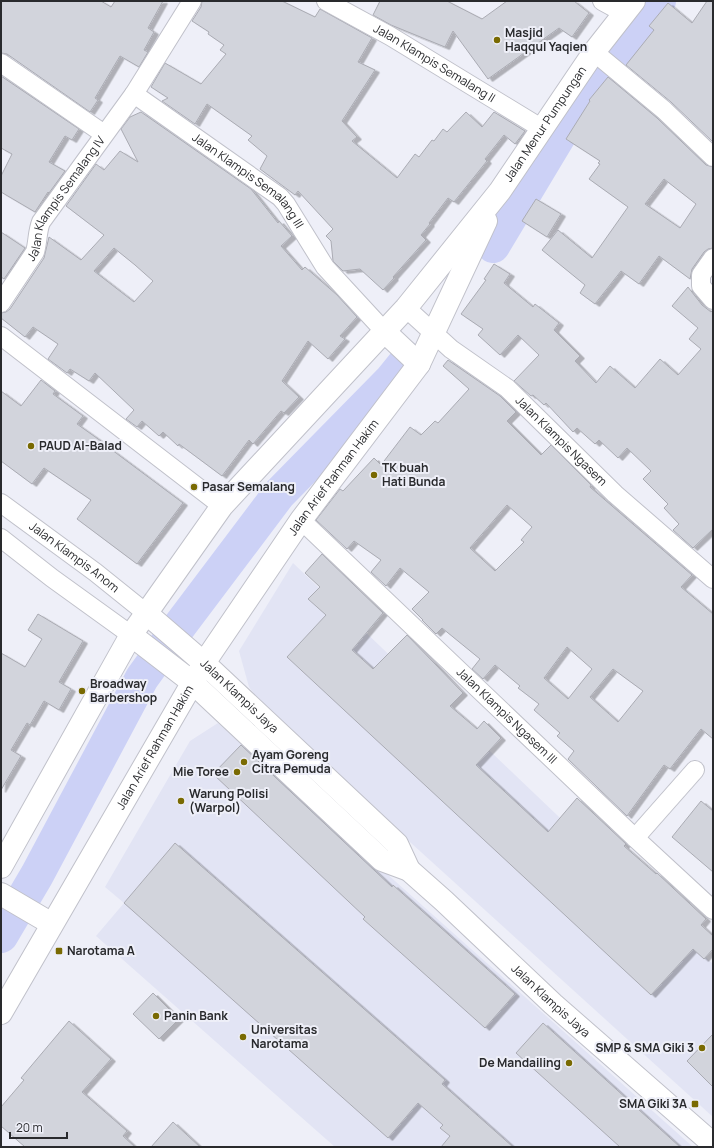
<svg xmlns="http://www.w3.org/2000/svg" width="714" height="1148" font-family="Manrope,sans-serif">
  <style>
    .built { fill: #e2e4f4 }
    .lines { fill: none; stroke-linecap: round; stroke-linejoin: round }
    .river { stroke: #ccd1f6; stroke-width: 34 }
    .building { fill: #d2d4dc; stroke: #aaabb3; fill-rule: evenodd; filter: url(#shadow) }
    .street-casing { stroke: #c0c1ca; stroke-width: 20 }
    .secondary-casing { stroke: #c0c1ca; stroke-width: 24 }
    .street { stroke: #fff; stroke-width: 18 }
    .secondary { stroke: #fff; stroke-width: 22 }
    .poi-dot { fill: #796a02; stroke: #eeeff8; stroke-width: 1.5 }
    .labels { text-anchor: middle; stroke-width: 4; stroke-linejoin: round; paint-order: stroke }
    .poi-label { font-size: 12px; font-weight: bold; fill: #292a2d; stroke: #eeeff8; text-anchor: start }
    .street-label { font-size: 12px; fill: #292a2d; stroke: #eeeff8 }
  </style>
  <defs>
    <filter id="shadow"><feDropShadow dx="4.5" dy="2.5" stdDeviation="0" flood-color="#0004"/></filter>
  </defs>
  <rect width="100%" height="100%" fill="#eeeff8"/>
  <g class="built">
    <path d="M293 563 713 964V1117L271 716 249 687 239 651Z"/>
    <path d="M218 723 693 1147H335L96 936 124 903 105 887 190 741Z"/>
  </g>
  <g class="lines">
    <g class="river">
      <path d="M493 246 580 101 607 62 659 1"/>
      <path d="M1 936 37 875 142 678 178 628 279 494 391 380 408 359"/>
    </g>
  </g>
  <g class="building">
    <path d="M1 1H101L111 7 115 1H163L148 28 154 32 144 50 148 52 139 67 120 56 95 98 98 100 90 112 7 54 1 53Z"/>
    <path d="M202 1H282L315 17 320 9 372 38 358 62 375 70 342 121 357 137 352 141 397 178 415 154 419 157 432 140 434 141 443 129 447 132 466 112 482 127 494 112 525 131 515 144 504 135 485 159 487 161 454 202 448 198 429 223 430 224 421 235 426 240 393 277 394 278 383 290 360 269 343 271 333 261 331 241 326 236 333 229 298 191 295 195 260 169 267 156 248 140 252 136 207 104 195 124 162 101 168 98 151 87 165 63 201 84 226 54 220 50 224 45 208 34 209 32 192 21 201 7Z"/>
    <path d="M380 1H447L482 19 507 1H574L589 13 572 37 559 28 488 79 453 31 445 47 391 25 373 15Z"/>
    <path d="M707 1H713V142L671 102 626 65 654 30 649 26 668 3 692 23Z"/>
    <path d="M1 76 79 129 72 140 65 136 49 162 65 171 49 193 48 192 35 212 1 192V176L12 154 1 148Z"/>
    <path d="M608 77 657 118 706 165 713 167V248L708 249 704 252 692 269 690 279 659 256 639 284 621 271 595 304 580 293 585 285 542 250 558 230 592 258 628 207 589 179 600 164 598 163 600 161 566 139 590 101 589 100ZM664 179 696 204 680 228 645 204Z"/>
    <path d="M141 112 251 189 278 223 279 221 292 236 281 246 302 270 305 267 337 295 357 317 340 336 345 339 328 359 308 341 282 381 299 397 284 413 281 411 253 444 249 440 222 476 179 444 178 446 163 432 159 436 142 421 137 427 126 419 134 410 95 373 89 381 70 369 67 373 48 359 58 344 33 327 25 337 1 318V313L6 312 10 309 44 258 49 237 81 260 104 235 66 206 96 164 104 170 120 151 138 162 121 129 130 117ZM114 248 135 265 153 281 134 302 94 271Z"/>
    <path d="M536 199 561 214 547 237 522 221Z"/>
    <path d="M1 232 25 248 4 279 1 277Z"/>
    <path d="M494 264 510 274 504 283 533 307 535 304 559 323 554 330 580 356 575 361 596 383 610 366 635 388 660 359 678 375 701 349 689 339 698 328 672 306 688 287 702 305 711 312 713 310V529L693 548 673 530 679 524 664 508 668 504 643 479 651 471 627 448 618 458 599 440 595 444 577 428 573 432 546 403 544 405 533 395 531 396 514 381 539 355 518 335 500 355 478 335 483 329 461 314 486 280 484 279Z"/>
    <path d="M448 360 500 396 516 412 507 421 541 455 551 445 591 485 590 487 692 575 681 587 713 614V739L701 729 670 769 664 765 627 816 568 759 574 751 557 736 560 733 534 710 539 704 518 688 520 686 495 665 483 679 472 669 480 659 442 628 436 634 422 620H423L412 609 429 592 400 568 386 586 371 572 381 560 354 541 347 549 316 520 340 489 343 491 374 458 381 465 410 427 421 435 435 421 438 423 469 389 443 366ZM507 505 532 527 521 540 524 542 495 571 470 548ZM567 647 592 669 568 699 544 678ZM613 669 643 691 618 722 590 697Z"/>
    <path d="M41 380 55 391 53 394 83 416 77 424 108 446V447L183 503 137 564 77 519 91 500 44 468 32 484 1 461V391L21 406Z"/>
    <path d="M322 554 383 613 352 650 373 669 407 635 463 693 450 706 477 729 484 721 501 738 476 765 548 832 577 798 626 844 624 846 656 874 657 873 706 919 701 925 713 936V949L704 959 693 949 651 995 287 657 326 615 308 599 320 587 305 573Z"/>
    <path d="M38 614 83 641 59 682 71 689 59 710 44 701 30 725 27 723 11 750 21 756 1 790V653L25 667 42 639 28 630Z"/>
    <path d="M241 745 392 887 393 885 515 994 485 1028 363 919 365 917 213 774Z"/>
    <path d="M701 801 713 811V872L672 837Z"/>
    <path d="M175 843 445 1080 442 1084 513 1147H441L450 1136 440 1128 443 1125 418 1103 388 1138 124 903Z"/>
    <path d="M153 993 179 1019 159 1039 133 1014Z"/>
    <path d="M69 1021 111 1059 82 1092 127 1131 123 1136 135 1147H25L1 1126V1107L24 1080 21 1078Z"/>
    <path d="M543 1023 680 1147H620L516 1053Z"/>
    <path d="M713 1034V1087L687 1061Z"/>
    <path d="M173 1122 200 1147H151Z"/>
  </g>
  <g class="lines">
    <g class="street-casing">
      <g id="street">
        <path id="s1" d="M326 1 390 36 541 128"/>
        <path d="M602 1 624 13"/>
        <path d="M594 52 664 110 713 157"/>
        <path d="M1 63 104 134"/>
        <path id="s2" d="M134 94 280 197 286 204 325 267 385 332"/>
        <path d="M713 258 701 275V286L713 300"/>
        <path id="s3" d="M1 303 35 252C38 242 37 232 41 222L134 94 192 1"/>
        <path id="s4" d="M406 308 451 349 507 388 615 494 713 579"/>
        <path d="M1 336 222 506"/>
        <path id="s5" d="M1 503 95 572 146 613"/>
        <path id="s6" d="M301 520 635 838 713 910"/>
        <path d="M1 538 52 578 131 635"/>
        <path d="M635 838 695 770"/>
      </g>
    </g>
    <g class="secondary-casing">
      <g id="secondary">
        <path d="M385 332 419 364"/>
        <path id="s7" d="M146 613 204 663 397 844 409 870"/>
        <path id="s8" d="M131 635 192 682 382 860 409 870 444 901 553 1004 713 1144"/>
        <path id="s9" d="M1 867 131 635 222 506 406 308 500 191 594 52 634 1"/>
        <path d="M1 894 52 924"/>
        <path id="s10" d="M1 1013 204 663 301 520 419 364 486 221"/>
      </g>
    </g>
    <use href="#street" class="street"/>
    <use href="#secondary" class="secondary"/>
  </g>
  <g class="poi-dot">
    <circle cx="497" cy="40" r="4"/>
    <circle cx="31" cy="446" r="4"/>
    <circle cx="374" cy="475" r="4"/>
    <circle cx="194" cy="487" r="4"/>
    <circle cx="82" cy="691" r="4"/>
    <circle cx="244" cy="762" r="4"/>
    <circle cx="237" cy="772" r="4"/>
    <circle cx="181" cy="801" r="4"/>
    <rect x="55" y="947" width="8" height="8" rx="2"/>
    <circle cx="156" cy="1016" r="4"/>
    <circle cx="243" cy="1037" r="4"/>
    <circle cx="702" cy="1048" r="4"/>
    <circle cx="569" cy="1063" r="4"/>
    <rect x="691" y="1100" width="8" height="8" rx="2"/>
  </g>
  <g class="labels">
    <g class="poi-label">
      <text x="505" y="37">Masjid<tspan x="505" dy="14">Haqqul Yaqien</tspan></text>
      <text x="39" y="450">PAUD Al-Balad</text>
      <text x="382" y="472">TK buah<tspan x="382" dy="14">Hati Bunda</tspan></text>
      <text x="202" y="491">Pasar Semalang</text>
      <text x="90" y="688">Broadway<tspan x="90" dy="14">Barbershop</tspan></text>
      <text x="252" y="759">Ayam Goreng<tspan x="252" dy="14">Citra Pemuda</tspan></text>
      <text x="229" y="776" text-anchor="end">Mie Toree</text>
      <text x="189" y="798">Warung Polisi<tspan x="189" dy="14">(Warpol)</tspan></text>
      <text x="67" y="955">Narotama A</text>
      <text x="164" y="1020">Panin Bank</text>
      <text x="251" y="1034">Universitas<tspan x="251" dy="14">Narotama</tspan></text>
      <text x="694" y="1052" text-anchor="end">SMP &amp; SMA Giki 3</text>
      <text x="561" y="1067" text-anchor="end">De Mandailing</text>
      <text x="687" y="1108" text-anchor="end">SMA Giki 3A</text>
    </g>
    <g class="street-label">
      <text dy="4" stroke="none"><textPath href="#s1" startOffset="125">Jalan Klampis Semalang II</textPath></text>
      <text dy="4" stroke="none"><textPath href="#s9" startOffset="925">Jalan Menur Pumpungan</textPath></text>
      <text dy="4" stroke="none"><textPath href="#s2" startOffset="144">Jalan Klampis Semalang III</textPath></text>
      <text dy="4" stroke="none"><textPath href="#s3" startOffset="124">Jalan Klampis Semalang IV</textPath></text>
      <text dy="4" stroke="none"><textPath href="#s4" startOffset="205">Jalan Klampis Ngasem</textPath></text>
      <text dy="4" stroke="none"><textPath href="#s10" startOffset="631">Jalan Arief Rahman Hakim</textPath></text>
      <text dy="4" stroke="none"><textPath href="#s5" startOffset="91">Jalan Klampis Anom</textPath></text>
      <text dy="4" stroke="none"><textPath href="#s7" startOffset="125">Jalan Klampis Jaya</textPath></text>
      <text dy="4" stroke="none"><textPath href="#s6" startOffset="284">Jalan Klampis Ngasem III</textPath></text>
      <text dy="4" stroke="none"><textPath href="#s10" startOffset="307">Jalan Arief Rahman Hakim</textPath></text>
      <text dy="4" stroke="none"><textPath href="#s8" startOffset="559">Jalan Klampis Jaya</textPath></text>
    </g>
  </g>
  <rect width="714" height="1148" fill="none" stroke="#292a2d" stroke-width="4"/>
  <path d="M10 1132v6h57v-6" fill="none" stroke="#292a2d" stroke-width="2"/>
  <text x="16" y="1132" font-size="12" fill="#292a2d" stroke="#eeeff8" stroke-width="3" paint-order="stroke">20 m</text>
</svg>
